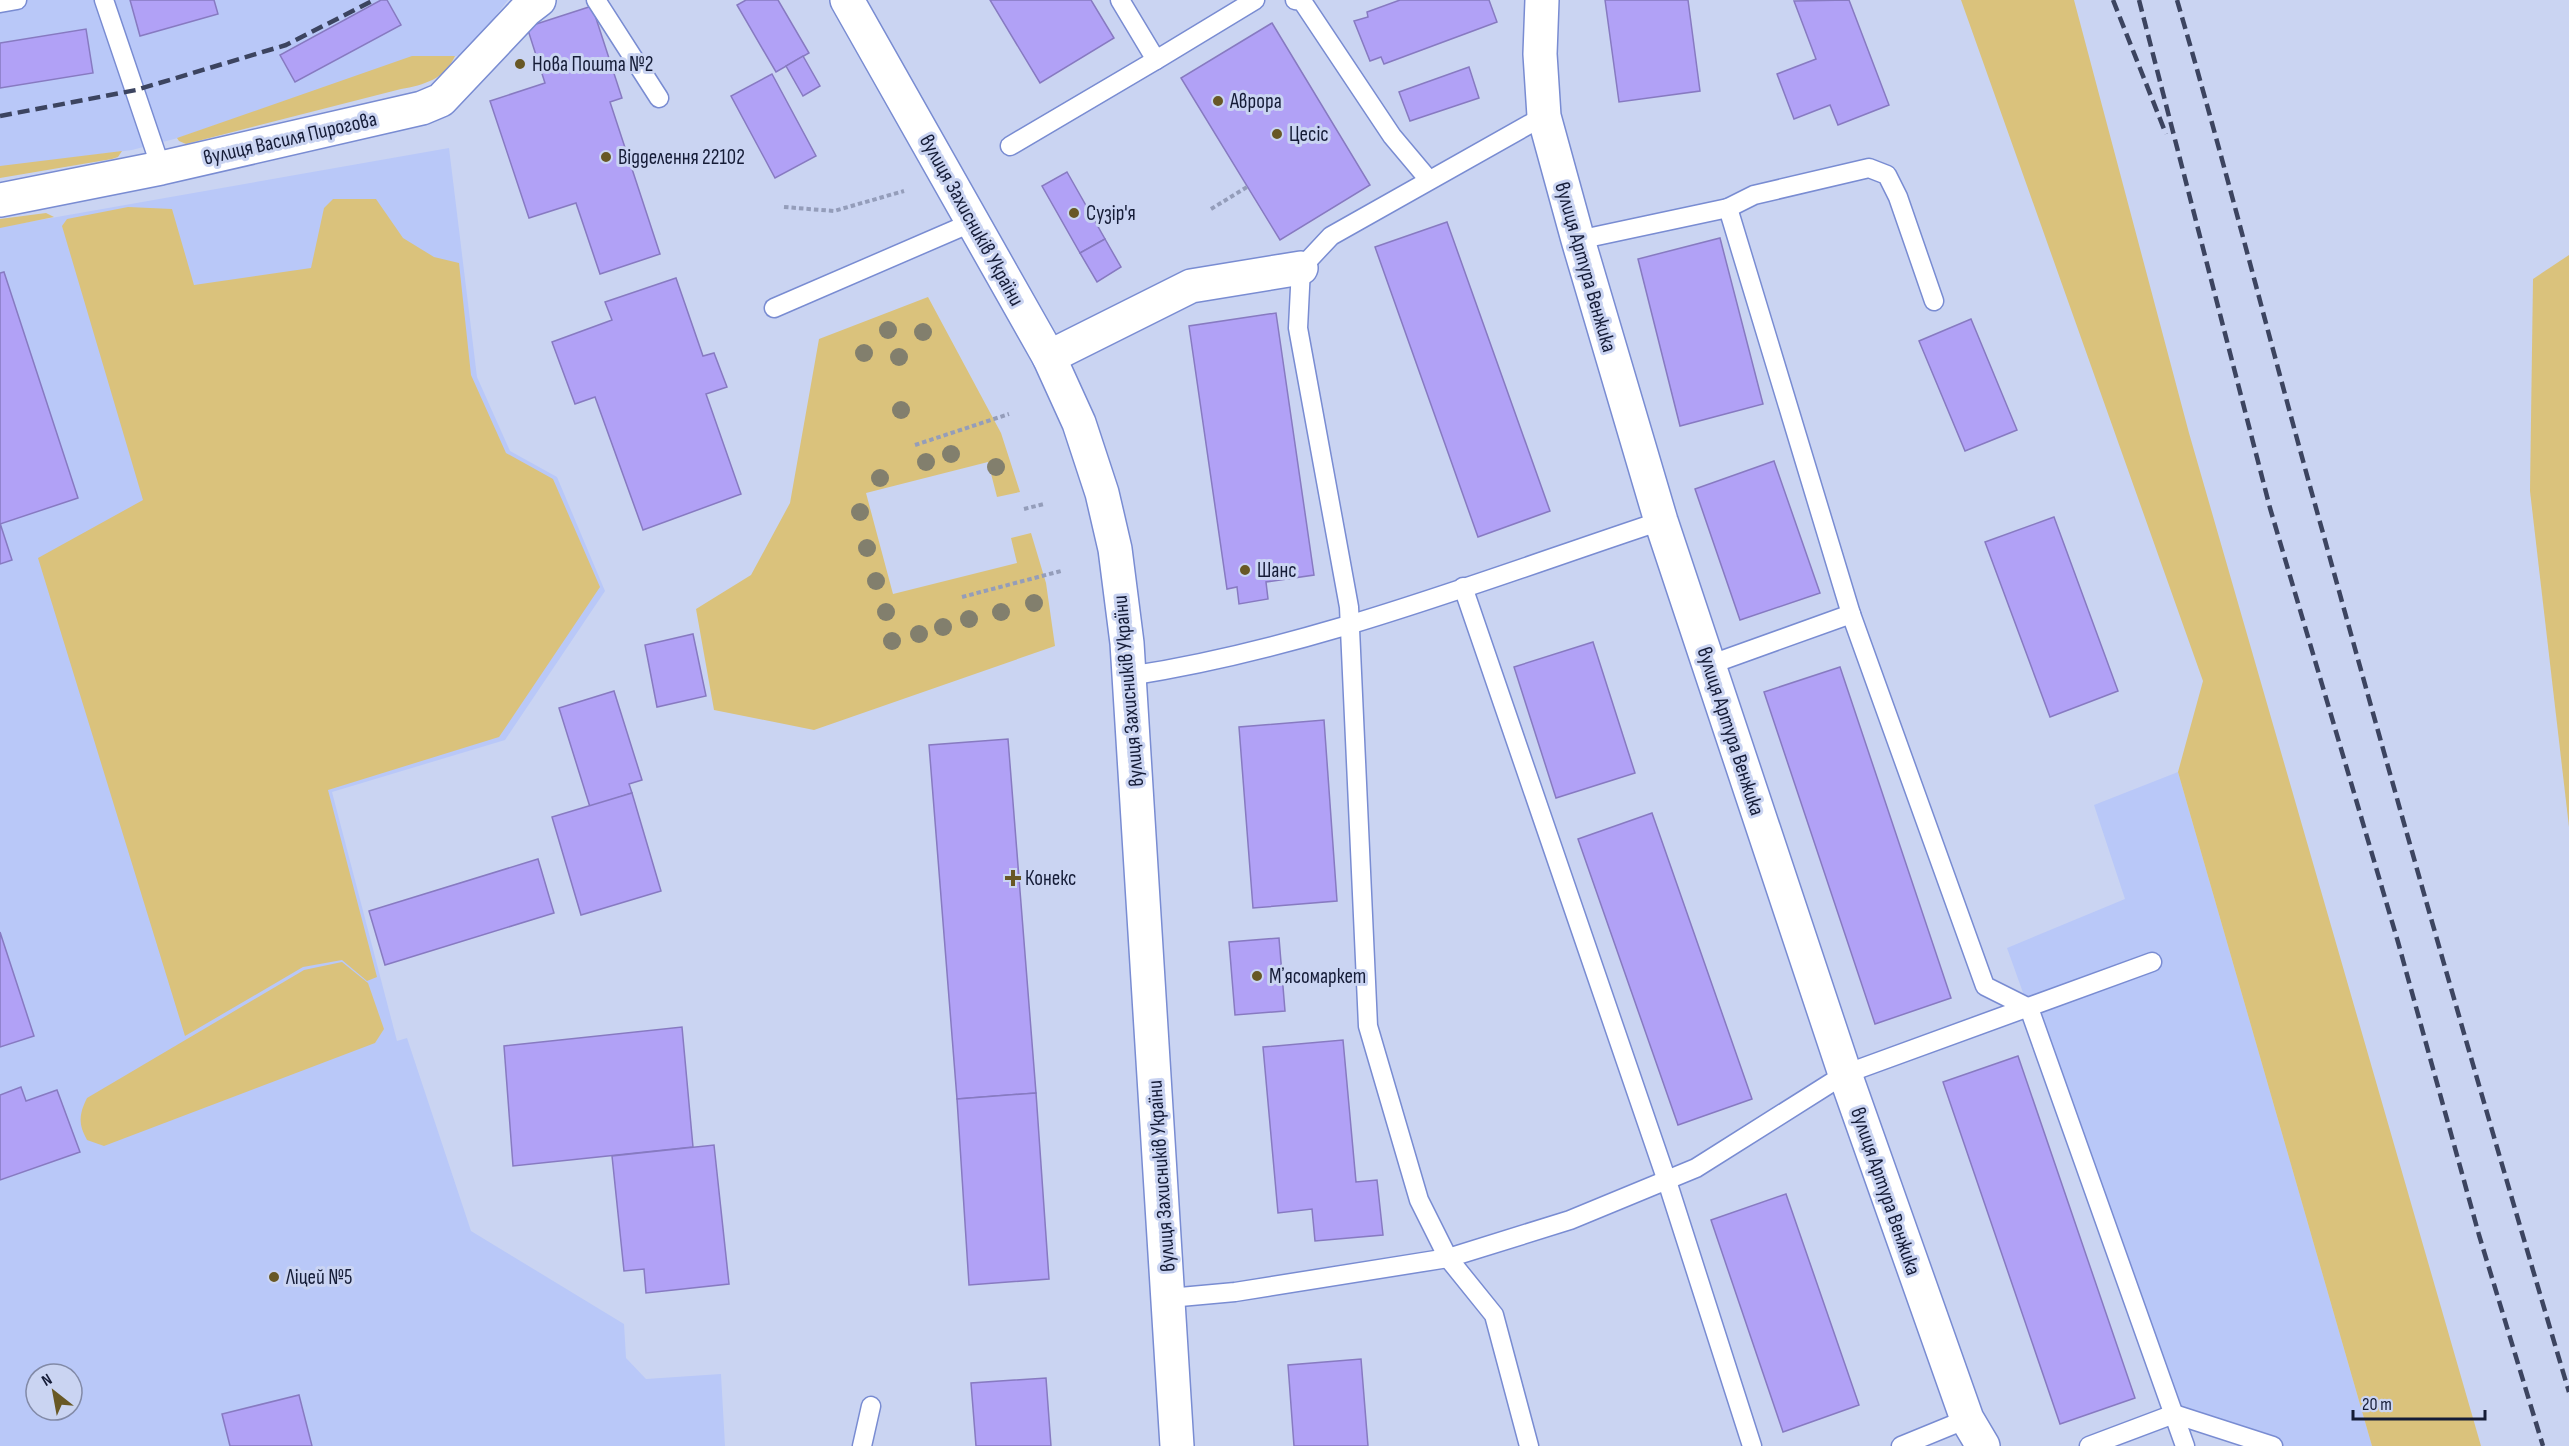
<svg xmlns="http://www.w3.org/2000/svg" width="2569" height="1446" font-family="'Sofia Sans Condensed',sans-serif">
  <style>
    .built { fill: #b9c8f8; fill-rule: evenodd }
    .green { fill: #dac27c }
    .building { fill: #b1a1f6; stroke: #877ac1; stroke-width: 1.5 }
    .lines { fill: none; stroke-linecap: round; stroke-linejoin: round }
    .service-casing { stroke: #798cd2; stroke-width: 21 }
    .minor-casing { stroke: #798cd2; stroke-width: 36 }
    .tertiary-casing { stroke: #798cd2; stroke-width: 36 }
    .path { stroke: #949dba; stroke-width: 4; stroke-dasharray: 4.5 3; stroke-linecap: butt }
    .service { stroke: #fff; stroke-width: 18 }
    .minor { stroke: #fff; stroke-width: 33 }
    .tertiary { stroke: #fff; stroke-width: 33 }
    .rail { stroke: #3c4460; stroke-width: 4.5; stroke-dasharray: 12 6; stroke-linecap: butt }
    .tree { fill: #827f6d }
    .poi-dot { fill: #685825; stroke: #cad4f2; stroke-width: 2 }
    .labels { text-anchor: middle; stroke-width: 6; stroke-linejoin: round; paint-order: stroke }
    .poi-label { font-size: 21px; fill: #151c37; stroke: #cad4f2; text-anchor: start }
    .street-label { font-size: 21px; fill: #151c37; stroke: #cad4f2 }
  </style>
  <rect width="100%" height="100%" fill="#cad4f2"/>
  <g class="built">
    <path d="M0 0H508L464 56 412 57 178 138 132 150 0 167Z"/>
    <path d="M449 148 477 377 510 451 557 477 605 591 505 740 332 792 397 1041 407 1038 471 1231 624 1324 626 1358 646 1379 721 1374 725 1446H0V227ZM36 1374H72V1410H36Z"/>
    <path d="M2178 772 2372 1446H2273L2174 1414 2007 948 2125 899 2094 805Z"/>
  </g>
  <g class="green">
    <path d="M1961 0H2074L2189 433 2481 1446H2372L2178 772 2203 681Z"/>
    <path d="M412 56H455C445 79 424 85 401 89L186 144 179 141 177 138Z"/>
    <path d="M122 151 118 157 112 159 0 178V166Z"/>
    <path d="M333 199H376L403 238 434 257 459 263 471 375 506 453 553 479 600 587 499 737 328 790 377 977 367 981 342 960 303 967 185 1036 38 558 143 500 62 226 67 219 128 207 172 209 194 285 311 268 324 208Z"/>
    <path d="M46 213 54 217 0 228V219Z"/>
    <path d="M2569 255V827L2530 491 2533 279Z"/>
    <path d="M928 297 1001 433 1020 492 997 497 988 462 866 493 893 594 1017 563 1011 538 1031 533 1046 583 1055 646 814 730 714 710 696 609 751 575 790 503 819 339Z"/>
    <path d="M342 962 368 983 384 1029 375 1043 104 1146 87 1140C78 1124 79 1114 87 1098L304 970Z"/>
  </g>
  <g class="building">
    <path d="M130 0H214L218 14 140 36Z"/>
    <path d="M381 0H387L401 25 295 82 280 55Z"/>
    <path d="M746 0H778L809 53 776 72 737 5Z"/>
    <path d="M990 0H1091L1114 38 1040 83Z"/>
    <path d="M1400 0H1489L1497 22 1384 64 1381 57 1370 61 1354 21 1368 17 1367 12Z"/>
    <path d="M1605 0H1688L1700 91 1619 102Z"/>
    <path d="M1849 0 1889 105 1838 125 1830 105 1794 119 1777 74 1816 59 1794 1Z"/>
    <path d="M592 6 622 98 610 102 660 254 600 274 576 203 529 218 490 101 545 83 527 27Z"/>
    <path d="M1272 23 1370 185 1280 240 1181 78Z"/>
    <path d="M86 29 93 73 0 88V43Z"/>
    <path d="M803 56 820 86 803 96 786 66Z"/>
    <path d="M1469 67 1479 98 1410 121 1399 92Z"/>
    <path d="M772 74 816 156 775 178 731 96Z"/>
    <path d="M1067 172 1105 239 1080 253 1042 186Z"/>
    <path d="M1447 222 1550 511 1478 537 1375 247Z"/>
    <path d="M1720 238 1763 404 1680 426 1638 259Z"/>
    <path d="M1105 239 1121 267 1097 282 1080 253Z"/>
    <path d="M4 272 78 498 0 524V273Z"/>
    <path d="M676 278 703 356 714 353 727 387 706 394 741 494 643 530 595 397 575 404 552 342 612 320 605 302Z"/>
    <path d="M1276 313 1314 575 1266 582 1268 599 1239 604 1237 587 1227 589 1189 326Z"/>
    <path d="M1971 319 2017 430 1965 451 1919 341Z"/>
    <path d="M1774 461 1820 593 1740 620 1695 489Z"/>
    <path d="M2054 517 2118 691 2050 717 1985 542Z"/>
    <path d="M0 523 12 560 0 564Z"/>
    <path d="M693 634 706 696 657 707 645 645Z"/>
    <path d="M1593 642 1635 773 1556 798 1514 667Z"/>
    <path d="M1840 667 1951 998 1875 1024 1764 692Z"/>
    <path d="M614 691 642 780 629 784 632 793 590 807 559 708Z"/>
    <path d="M1324 720 1337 901 1253 908 1239 727Z"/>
    <path d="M1008 739 1036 1093 957 1099 929 745Z"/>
    <path d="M632 793 661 891 581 915 552 817Z"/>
    <path d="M1652 813 1752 1099 1678 1125 1578 839Z"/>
    <path d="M538 859 554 913 385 965 369 911Z"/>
    <path d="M0 932 34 1036 0 1047Z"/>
    <path d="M1279 938 1285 1011 1235 1015 1229 942Z"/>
    <path d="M682 1027 693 1147 513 1166 504 1046Z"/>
    <path d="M1343 1040 1356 1182 1377 1180 1383 1235 1315 1241 1312 1209 1278 1213 1263 1047Z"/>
    <path d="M2018 1056 2135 1398 2060 1424 1943 1082Z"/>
    <path d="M21 1087 26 1101 57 1090 80 1152 0 1180V1095Z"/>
    <path d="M1036 1093 1049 1279 969 1285 957 1099Z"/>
    <path d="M714 1145 729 1284 646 1293 644 1269 624 1271 612 1156Z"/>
    <path d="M1786 1194 1859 1405 1783 1432 1711 1220Z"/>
    <path d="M1361 1359 1368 1446H1294L1288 1365Z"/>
    <path d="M1046 1378 1051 1446H976L971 1383Z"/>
    <path d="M299 1395 312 1446H230L222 1414Z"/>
  </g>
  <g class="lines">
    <g class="service-casing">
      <g id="service">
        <path d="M104 0 161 168"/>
        <path d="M596 0 659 98"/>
        <path d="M1295 0 1302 1 1392 136 1429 180"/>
        <path d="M0 3 17 0"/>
        <path d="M1156 60 1255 0"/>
        <path d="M1010 146 1156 60 1120 0"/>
        <path d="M1728 208 1754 195 1869 168 1887 175 1898 197 1934 301"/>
        <path d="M1578 240 1728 208 1851 614 1985 986 2029 1008 2185 1446"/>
        <path d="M774 308 973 222"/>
        <path d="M1463 587 1667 1181 1752 1446"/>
        <path d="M1709 665 1851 614"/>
        <path d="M1129 676C1312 648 1486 579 1661 521"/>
        <path d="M1169 1298 1235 1292 1448 1258 1570 1220 1696 1168 1845 1074 2152 962"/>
        <path d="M862 1446 871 1406"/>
        <path d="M1529 1446 1494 1315 1448 1258 1419 1200 1368 1026 1349 607 1298 328 1301 268 1331 236 1544 116"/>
        <path d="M1901 1446 1967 1419"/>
        <path d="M2089 1446 2174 1414 2273 1446"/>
      </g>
    </g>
    <g class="minor-casing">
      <g id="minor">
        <path d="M1542 0 1540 54 1544 116 1578 240 1661 521 1845 1074 1967 1419 1983 1446"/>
        <path d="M0 200 161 168 422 108 441 100 526 10 539 0"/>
        <path d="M1049 357 1191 286 1301 268"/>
      </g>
    </g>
    <g class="tertiary-casing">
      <path id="tertiary" d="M847 0 1049 357 1079 423 1102 493 1115 549 1127 643 1177 1446"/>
    </g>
    <g class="path">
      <path d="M784 207 834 211 904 191"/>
      <path d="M1211 209 1247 187"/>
      <path d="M915 445 1009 414"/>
      <path d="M1024 509 1044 504"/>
      <path d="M962 597 1061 571"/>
    </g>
    <use href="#service" class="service"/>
    <use href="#minor" class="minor"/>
    <use href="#tertiary" class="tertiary"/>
    <g class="rail">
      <path d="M2113 0 2166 134"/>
      <path d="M2139 0 2270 508 2398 942 2479 1235 2543 1446"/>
      <path d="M2177 0C2229 177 2273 355 2323 533 2402 820 2484 1106 2569 1392"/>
      <path d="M0 116 136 90 286 45 374 0"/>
    </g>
  </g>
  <g class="tree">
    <circle cx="888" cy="330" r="9"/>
    <circle cx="923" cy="332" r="9"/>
    <circle cx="864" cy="353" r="9"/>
    <circle cx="899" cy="357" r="9"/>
    <circle cx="901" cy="410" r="9"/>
    <circle cx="951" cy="454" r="9"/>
    <circle cx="926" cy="462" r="9"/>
    <circle cx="996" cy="467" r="9"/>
    <circle cx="880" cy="478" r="9"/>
    <circle cx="860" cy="512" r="9"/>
    <circle cx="867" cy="548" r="9"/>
    <circle cx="876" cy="581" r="9"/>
    <circle cx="1034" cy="603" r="9"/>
    <circle cx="886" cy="612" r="9"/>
    <circle cx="1001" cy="612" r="9"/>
    <circle cx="969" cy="619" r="9"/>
    <circle cx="943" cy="627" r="9"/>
    <circle cx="919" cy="634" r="9"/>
    <circle cx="892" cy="641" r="9"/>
  </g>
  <g class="poi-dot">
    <circle cx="520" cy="64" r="6"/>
    <circle cx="1218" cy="101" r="6"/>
    <circle cx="1277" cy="134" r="6"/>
    <circle cx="606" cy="157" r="6"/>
    <circle cx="1074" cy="213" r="6"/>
    <circle cx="1245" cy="570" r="6"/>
    <path d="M1010 869h6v6h6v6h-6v6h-6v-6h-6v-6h6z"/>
    <circle cx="1257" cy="976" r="6"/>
    <circle cx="274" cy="1277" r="6"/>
  </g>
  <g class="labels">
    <g class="poi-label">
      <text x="532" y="71">Нова Пошта №2</text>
      <text x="1230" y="108">Аврора</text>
      <text x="1289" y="141">Цесіс</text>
      <text x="618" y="164">Відделення 22102</text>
      <text x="1086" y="220">Сузір'я</text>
      <text x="1257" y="577">Шанс</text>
      <text x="1025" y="885">Конекс</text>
      <text x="1269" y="983">Мʼясомаркет</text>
      <text x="286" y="1284">Ліцей №5</text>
    </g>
    <g class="street-label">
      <text transform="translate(290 138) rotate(-13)" y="7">вулиця Василя Пирогова</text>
      <text transform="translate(972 220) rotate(61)" y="7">вулиця Захисників України</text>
      <text transform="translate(1586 267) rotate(74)" y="7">вулиця Артура Венжика</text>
      <text transform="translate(1128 691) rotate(-95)" y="7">вулиця Захисників України</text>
      <text transform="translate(1731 731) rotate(72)" y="7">вулиця Артура Венжика</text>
      <text transform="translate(1161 1176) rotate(-94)" y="7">вулиця Захисників України</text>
      <text transform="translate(1886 1191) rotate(71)" y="7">вулиця Артура Венжика</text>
    </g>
  </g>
  <g transform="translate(54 1392) rotate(329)"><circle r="28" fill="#cad4f2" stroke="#828aa7" stroke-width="1.5"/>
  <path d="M0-4.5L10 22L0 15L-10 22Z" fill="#685825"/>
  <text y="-9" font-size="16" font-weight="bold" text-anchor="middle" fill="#151c37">N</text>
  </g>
  <path d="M2353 1410v9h132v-9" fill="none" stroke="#151c37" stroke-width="3"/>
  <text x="2362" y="1410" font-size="18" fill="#151c37" stroke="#cad4f2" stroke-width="4.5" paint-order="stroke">20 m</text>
</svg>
